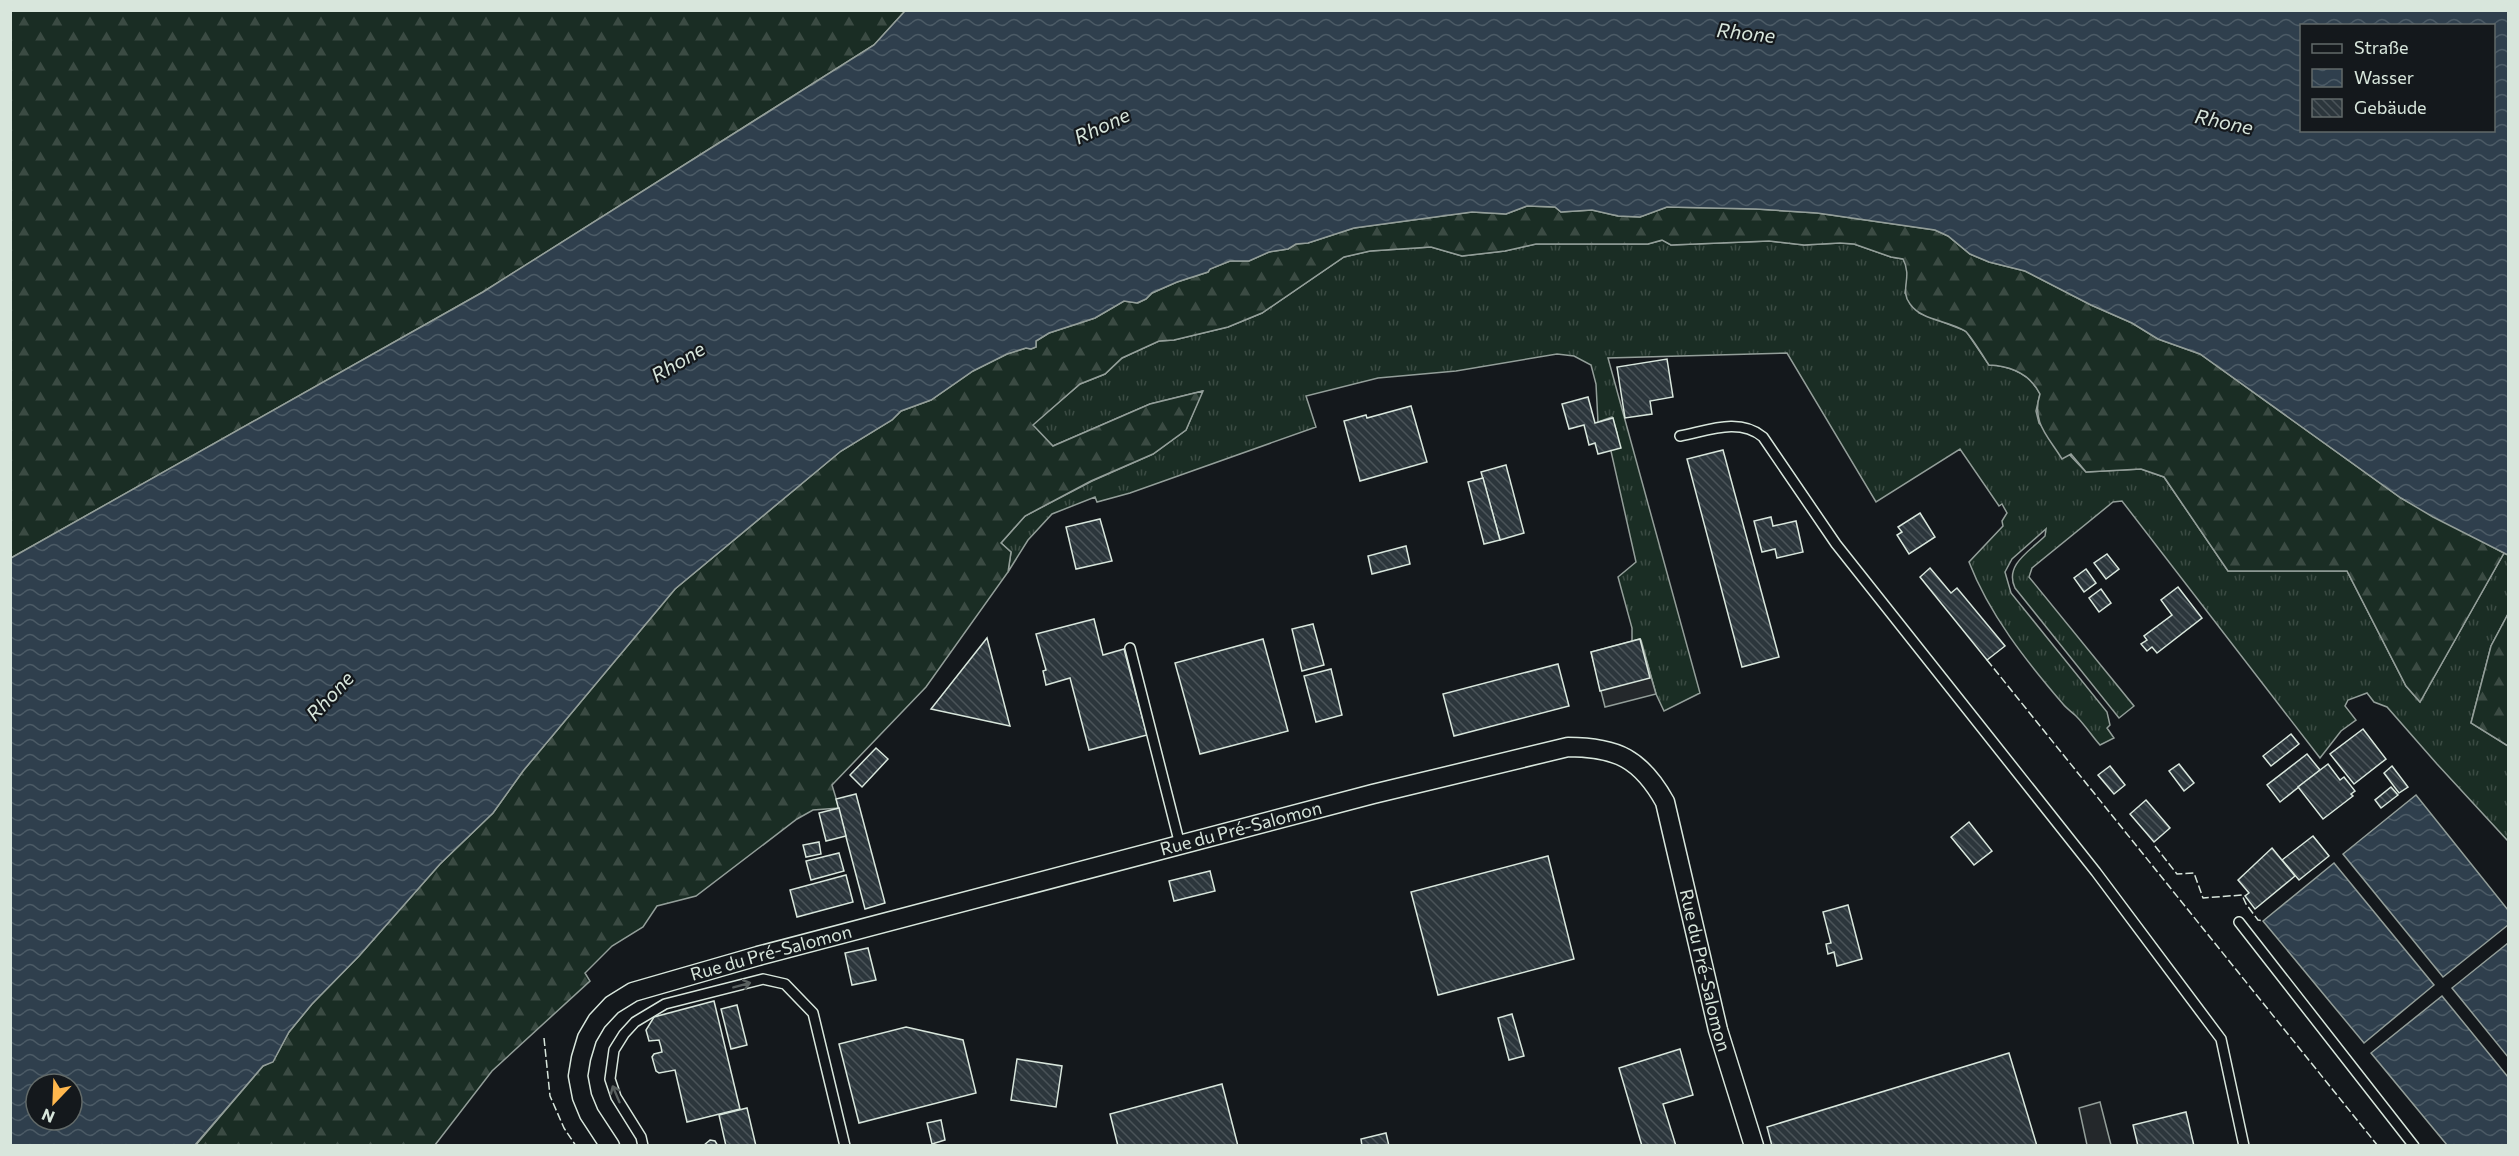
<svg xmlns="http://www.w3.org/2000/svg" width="2519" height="1156" font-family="Commissioner,sans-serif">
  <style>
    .grass { fill: url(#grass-tufts); stroke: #939e99; stroke-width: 1.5 }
    .forest { fill: url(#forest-firs); stroke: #939e99; stroke-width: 1.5 }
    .parking { fill: #24282b; stroke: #939e99; stroke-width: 1.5 }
    .water { fill: url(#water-waves); stroke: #939e99; stroke-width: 1.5; fill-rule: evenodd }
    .building { fill: url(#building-back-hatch); stroke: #d8e6dc; stroke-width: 1.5 }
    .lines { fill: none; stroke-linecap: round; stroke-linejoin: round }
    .service-casing { stroke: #d8e6dc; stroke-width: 12 }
    .minor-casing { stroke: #d8e6dc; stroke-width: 21 }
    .service { stroke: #14181c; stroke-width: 9 }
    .minor { stroke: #14181c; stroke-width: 18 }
    .fence { stroke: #d8e6dc; stroke-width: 1.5; stroke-dasharray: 8 3; stroke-linecap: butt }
    .oneway { stroke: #59605f }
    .labels { text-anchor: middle; stroke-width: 4.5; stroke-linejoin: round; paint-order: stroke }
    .street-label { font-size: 18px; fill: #d8e6dc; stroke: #14181c }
    .water-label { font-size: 20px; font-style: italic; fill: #d8e6dc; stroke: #14181c }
  </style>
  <defs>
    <pattern id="grass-tufts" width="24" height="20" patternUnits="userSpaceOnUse" patternTransform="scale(1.5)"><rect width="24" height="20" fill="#1a2d24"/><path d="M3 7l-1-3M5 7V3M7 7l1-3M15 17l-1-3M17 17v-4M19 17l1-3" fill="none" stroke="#3b4b43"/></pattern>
    <pattern id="forest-firs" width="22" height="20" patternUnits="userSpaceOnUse" patternTransform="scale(1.5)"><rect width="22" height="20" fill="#1a2d24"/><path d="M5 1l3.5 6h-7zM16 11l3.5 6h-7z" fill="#3b4b43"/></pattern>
    <pattern id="water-waves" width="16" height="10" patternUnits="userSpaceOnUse" patternTransform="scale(1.5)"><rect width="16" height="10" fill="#2f3f4d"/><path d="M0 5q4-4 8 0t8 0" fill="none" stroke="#4c5b66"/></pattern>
    <pattern id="building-back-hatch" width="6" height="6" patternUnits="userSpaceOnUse" patternTransform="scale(1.5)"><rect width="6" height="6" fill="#2c363c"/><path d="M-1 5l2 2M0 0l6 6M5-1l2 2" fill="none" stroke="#4a5358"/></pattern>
  </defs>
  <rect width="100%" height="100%" fill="#14181c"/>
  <path class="grass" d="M1663 240 1671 245 1769 241 1804 245 1840 243 1854 244 1891 257 1903 259 1909 270 1905 293 1919 313 1966 331 1989 365C2011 366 2030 374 2040 394L2036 411 2039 423 2086 472 2141 469 2164 477 2228 571H2347L2406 686 2420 702 2504 553 2508 555V614L2491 646 2471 723 2508 746V841L2437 764 2387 707 2374 702 2367 693 2348 700 2345 706 2356 720 2341 731 2320 758 2122 501 2113 502 2032 568 2029 577 2134 706 2119 718 2015 588C2004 565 2030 551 2045 536L2046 529 2012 559 2005 572 2011 593 2107 712 2110 725 2107 728 2114 738 2100 745C2092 736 2085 725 2076 716 2072 712 2067 709 2063 704 2026 661 1989 614 1969 562L2003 526 2002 521 2007 513 2002 504 1999 506 1960 449 1876 502 1787 353 1608 358 1700 693 1664 711 1656 694 1641 640 1632 641V628L1618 577 1636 562 1608 438 1617 433 1612 417 1598 422 1596 384 1591 365 1574 356 1557 354 1456 371 1378 378 1306 396 1316 427 1130 493 1097 502 1095 497 1052 514 1028 540 1008 572 1011 552 1001 543 1025 516 1092 481 1153 454 1186 430 1202 391 1150 404 1053 446 995 426 1032 425 1080 384 1105 374 1122 358 1159 341 1174 340 1228 327 1262 313 1344 257 1370 251 1431 247 1462 256 1505 251 1536 244H1648Z"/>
  <g class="forest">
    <path d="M11 11H905L874 45 483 292 11 558Z"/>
    <path d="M1527 206 1555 207 1561 212 1592 210 1618 216 1640 217 1667 207 1756 209 1817 213 1935 230 1948 236 1970 254 1989 262 2025 271 2091 305 2132 323 2158 339 2200 354 2401 498 2504 553 2420 702 2406 686 2347 571H2228L2164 477 2141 469 2086 472 2071 454 2062 459C2048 436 2031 422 2040 394 2030 374 2011 366 1989 365 1985 359 1969 333 1965 331 1948 320 1922 321 1910 304 1899 290 1913 278 1903 259L1891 257 1854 244 1840 243 1804 245 1769 241 1671 245 1662 240 1648 244H1536L1505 251 1462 256 1431 247 1370 251 1344 257 1262 313 1228 327 1174 340 1159 341 1122 358 1105 374 1080 384 1033 425 1053 446 1150 404 1203 391 1186 430 1153 454 1091 481 1025 516 1001 543 1011 552 1008 572 926 687 832 785 839 808 813 810 797 819 696 896 657 906 643 927 612 946 585 973 590 981 492 1071 435 1145 195 1146 263 1066 273 1061 289 1032 312 1004 359 956 440 864 493 813 523 771 675 589 841 451 892 420 901 411 931 400 973 371 1007 354 1026 348 1031 349 1036 347V341L1049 333 1095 318 1124 301 1138 303 1146 299 1152 293 1177 282 1208 272 1210 269 1230 261H1249L1269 252 1288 249 1296 244 1308 243 1354 228 1472 212 1506 214Z"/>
    <path d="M2508 614V746L2471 723 2491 646Z"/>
  </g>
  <g class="parking">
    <path d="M1640 639 1656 694 1605 707 1591 652Z"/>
    <path d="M2100 1102 2111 1145H2087L2079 1108Z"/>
  </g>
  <g class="water">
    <path d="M905 11H2508V555L2433 517 2401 498 2200 354 2158 339 2132 323 2091 305 2025 271 1989 262 1970 254 1948 236 1935 230 1817 213 1756 209 1667 207 1640 217 1618 216 1592 210 1561 212 1555 207 1527 206 1506 214 1472 212 1354 228 1308 243 1296 244 1288 249 1269 252 1249 261H1230L1210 269 1208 272 1177 282 1152 293 1146 299 1137 303 1124 301 1095 318 1049 333 1036 341V347L1031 349 1026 348 1007 354 973 371 931 400 901 411 892 420 841 451 675 589 523 771 493 813 440 864 359 956 312 1004 289 1032 273 1062 263 1066 195 1145H11V558L483 292 874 45ZM2302 26H2494V130H2302ZM36 1084H72V1120H36Z"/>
    <path d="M2416 795 2508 910V925L2443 977 2343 854Z"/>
    <path d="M2334 863 2434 985 2364 1043 2263 921Z"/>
    <path d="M2508 943V1057L2452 988Z"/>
    <path d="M2442 996 2508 1077V1145H2447L2371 1053Z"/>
  </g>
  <g class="building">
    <path d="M1667 359 1673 397 1650 401 1652 414 1625 418 1617 367Z"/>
    <path d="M1588 397 1595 423 1613 418 1621 448 1598 454 1595 443 1589 445 1584 425 1569 429 1562 404Z"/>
    <path d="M1411 406 1427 462 1360 481 1344 421 1366 415 1367 418Z"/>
    <path d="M1723 450 1779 657 1742 667 1687 459Z"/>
    <path d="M1506 465 1524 533 1500 540 1481 472Z"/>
    <path d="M1483 478 1500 540 1484 544 1468 482Z"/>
    <path d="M1920 513 1935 537 1909 554 1897 535 1902 532 1898 527Z"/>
    <path d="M1771 517 1773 526 1796 521 1803 552 1777 558 1775 549 1762 552 1754 521Z"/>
    <path d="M1100 519 1112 561 1076 569 1066 527Z"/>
    <path d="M1406 546 1410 564 1372 574 1368 556Z"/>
    <path d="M2107 554 2119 569 2106 579 2094 563Z"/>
    <path d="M1930 568 1951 593 1957 588 2005 646 1987 660 1920 577Z"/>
    <path d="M2086 569 2096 583 2084 592 2074 578Z"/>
    <path d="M2178 587 2202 618 2157 653 2152 647 2147 651 2141 644 2147 640 2144 636 2172 615 2161 600Z"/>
    <path d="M2101 589 2111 603 2099 612 2089 598Z"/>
    <path d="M1094 619 1103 655 1124 649 1147 735 1089 750 1070 678 1046 685 1043 671 1046 670 1036 634Z"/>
    <path d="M1313 624 1324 665 1302 671 1292 629Z"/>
    <path d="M987 638 1010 726 931 709Z"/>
    <path d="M1263 639 1288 731 1200 754 1175 663Z"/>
    <path d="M1640 639 1650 678 1600 691 1591 652Z"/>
    <path d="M1558 664 1569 706 1454 736 1443 694Z"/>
    <path d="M1331 669 1342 715 1316 722 1304 676Z"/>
    <path d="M2363 729 2386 759 2354 784 2330 754Z"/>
    <path d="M2291 734 2299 744 2271 766 2263 756Z"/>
    <path d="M876 748 888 759 862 787 850 775Z"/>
    <path d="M2307 754 2320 770 2280 802 2267 785Z"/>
    <path d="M2179 764 2194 783 2184 791 2169 771Z"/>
    <path d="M2328 764 2340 780 2344 777 2355 791 2351 794 2353 796 2323 819 2298 787Z"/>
    <path d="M2110 766 2125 785 2114 794 2098 775Z"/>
    <path d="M2392 766 2408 787 2399 793 2384 773Z"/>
    <path d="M2391 787 2398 795 2381 808 2375 800Z"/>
    <path d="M856 794 885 903 865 909 836 799Z"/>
    <path d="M2146 800 2170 828 2154 842 2130 814Z"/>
    <path d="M839 808 846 836 826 841 819 813Z"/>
    <path d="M1969 822 1992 851 1974 865 1951 837Z"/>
    <path d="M2313 836 2329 856 2299 880 2282 860Z"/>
    <path d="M819 842 821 854 806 857 803 845Z"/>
    <path d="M2272 848 2295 876 2255 909 2245 896 2249 893 2238 880Z"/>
    <path d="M839 853 844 871 811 880 806 861Z"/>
    <path d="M1548 856 1574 959 1438 995 1411 892Z"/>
    <path d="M1210 871 1215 891 1174 901 1169 881Z"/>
    <path d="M846 875 853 902 797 917 790 890Z"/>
    <path d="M1848 905 1862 959 1837 966 1834 952 1828 954 1826 944 1831 943 1823 912Z"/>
    <path d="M868 948 876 980 852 985 845 953Z"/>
    <path d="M714 1001 740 1109 687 1122 675 1070 659 1073 656 1071 652 1057 654 1054 662 1052 661 1047 659 1040 649 1041 646 1030 654 1017Z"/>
    <path d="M737 1005 747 1045 731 1049 721 1009Z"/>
    <path d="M1512 1014 1524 1056 1509 1060 1498 1018Z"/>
    <path d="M906 1027 963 1040 976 1093 859 1123 839 1044Z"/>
    <path d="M1680 1049 1693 1095 1663 1104 1676 1146H1642L1619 1068Z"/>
    <path d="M2009 1053 2037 1146H1772L1767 1127Z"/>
    <path d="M1017 1059 1062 1066 1056 1107 1011 1100Z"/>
    <path d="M1222 1084 1238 1146H1118L1110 1114Z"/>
    <path d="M747 1108 756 1146H726L719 1115Z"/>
    <path d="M2186 1112 2194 1146H2138L2133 1125Z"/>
    <path d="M941 1120 945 1140 932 1144 927 1123Z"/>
    <path d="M1386 1133 1389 1146H1362L1361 1139Z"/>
    <path d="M710 1140 715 1141 718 1146H703Z"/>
  </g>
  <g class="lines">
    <g class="service-casing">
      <g id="service">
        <path d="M1680 436C1707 431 1739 417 1763 437L1836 544 2096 872 2221 1039 2244 1146"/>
        <path d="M1130 648 1180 845"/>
        <path d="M2239 922 2414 1146"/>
        <path d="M643 1146 641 1137 616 1097 610 1079 614 1050 624 1034 635 1022 665 1004 763 979 785 984 813 1013 845 1146"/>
      </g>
    </g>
    <g class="minor-casing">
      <g id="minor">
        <path id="s1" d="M610 1146 589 1114 582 1097 578 1076 581 1058 587 1038 597 1021 612 1005 633 992 758 956 1373 794 1568 747C1617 747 1641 759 1665 802L1718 1030 1754 1146"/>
      </g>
    </g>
    <use href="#service" class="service"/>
    <use href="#minor" class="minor"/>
    <g class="fence">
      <path d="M1987 660 2378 1146"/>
      <path d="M2155 846 2177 874 2194 873 2203 898 2242 895 2246 904 2258 920 2263 921"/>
      <path d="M544 1038 550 1096 564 1128 576 1146"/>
    </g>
  </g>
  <defs><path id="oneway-shaft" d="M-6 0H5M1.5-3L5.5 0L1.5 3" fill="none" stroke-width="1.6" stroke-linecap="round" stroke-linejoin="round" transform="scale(1.5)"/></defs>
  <g class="oneway">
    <use href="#oneway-shaft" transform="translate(742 985) rotate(-15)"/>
    <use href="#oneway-shaft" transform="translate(616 1094) rotate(-113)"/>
  </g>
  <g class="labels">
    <g class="street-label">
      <text dy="6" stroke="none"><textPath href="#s1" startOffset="813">Rue du Pré-Salomon</textPath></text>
      <text dy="6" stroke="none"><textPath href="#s1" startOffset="327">Rue du Pré-Salomon</textPath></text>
      <text dy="6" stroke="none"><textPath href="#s1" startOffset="1442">Rue du Pré-Salomon</textPath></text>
    </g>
    <g class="water-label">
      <text transform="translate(1746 33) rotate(6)" y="7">Rhone</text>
      <text transform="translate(2224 122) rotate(12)" y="7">Rhone</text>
      <text transform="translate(1102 126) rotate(-25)" y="7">Rhone</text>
      <text transform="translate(678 362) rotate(-31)" y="7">Rhone</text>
      <text transform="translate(330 696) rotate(-47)" y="7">Rhone</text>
    </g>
  </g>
  <rect width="2519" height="1156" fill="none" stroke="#d8e6dc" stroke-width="24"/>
  <rect x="2300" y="24" width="195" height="108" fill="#14181c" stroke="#626a69" stroke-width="1.5"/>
  <rect x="2312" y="44" width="30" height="9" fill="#14181c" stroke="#626a69" stroke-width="1.5"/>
  <text x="2354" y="54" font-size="18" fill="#d8e6dc">Straße</text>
  <rect x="2312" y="69" width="30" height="18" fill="url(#water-waves)" stroke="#626a69" stroke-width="1.5"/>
  <text x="2354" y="84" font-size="18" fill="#d8e6dc">Wasser</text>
  <rect x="2312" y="99" width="30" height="18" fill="url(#building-back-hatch)" stroke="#626a69" stroke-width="1.5"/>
  <text x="2354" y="114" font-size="18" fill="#d8e6dc">Gebäude</text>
  <g transform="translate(54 1102) rotate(203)"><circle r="28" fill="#14181c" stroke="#626a69" stroke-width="1.5"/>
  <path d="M0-4.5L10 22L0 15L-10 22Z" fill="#ffb74d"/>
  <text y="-9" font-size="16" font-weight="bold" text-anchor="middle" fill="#d8e6dc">N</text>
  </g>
</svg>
